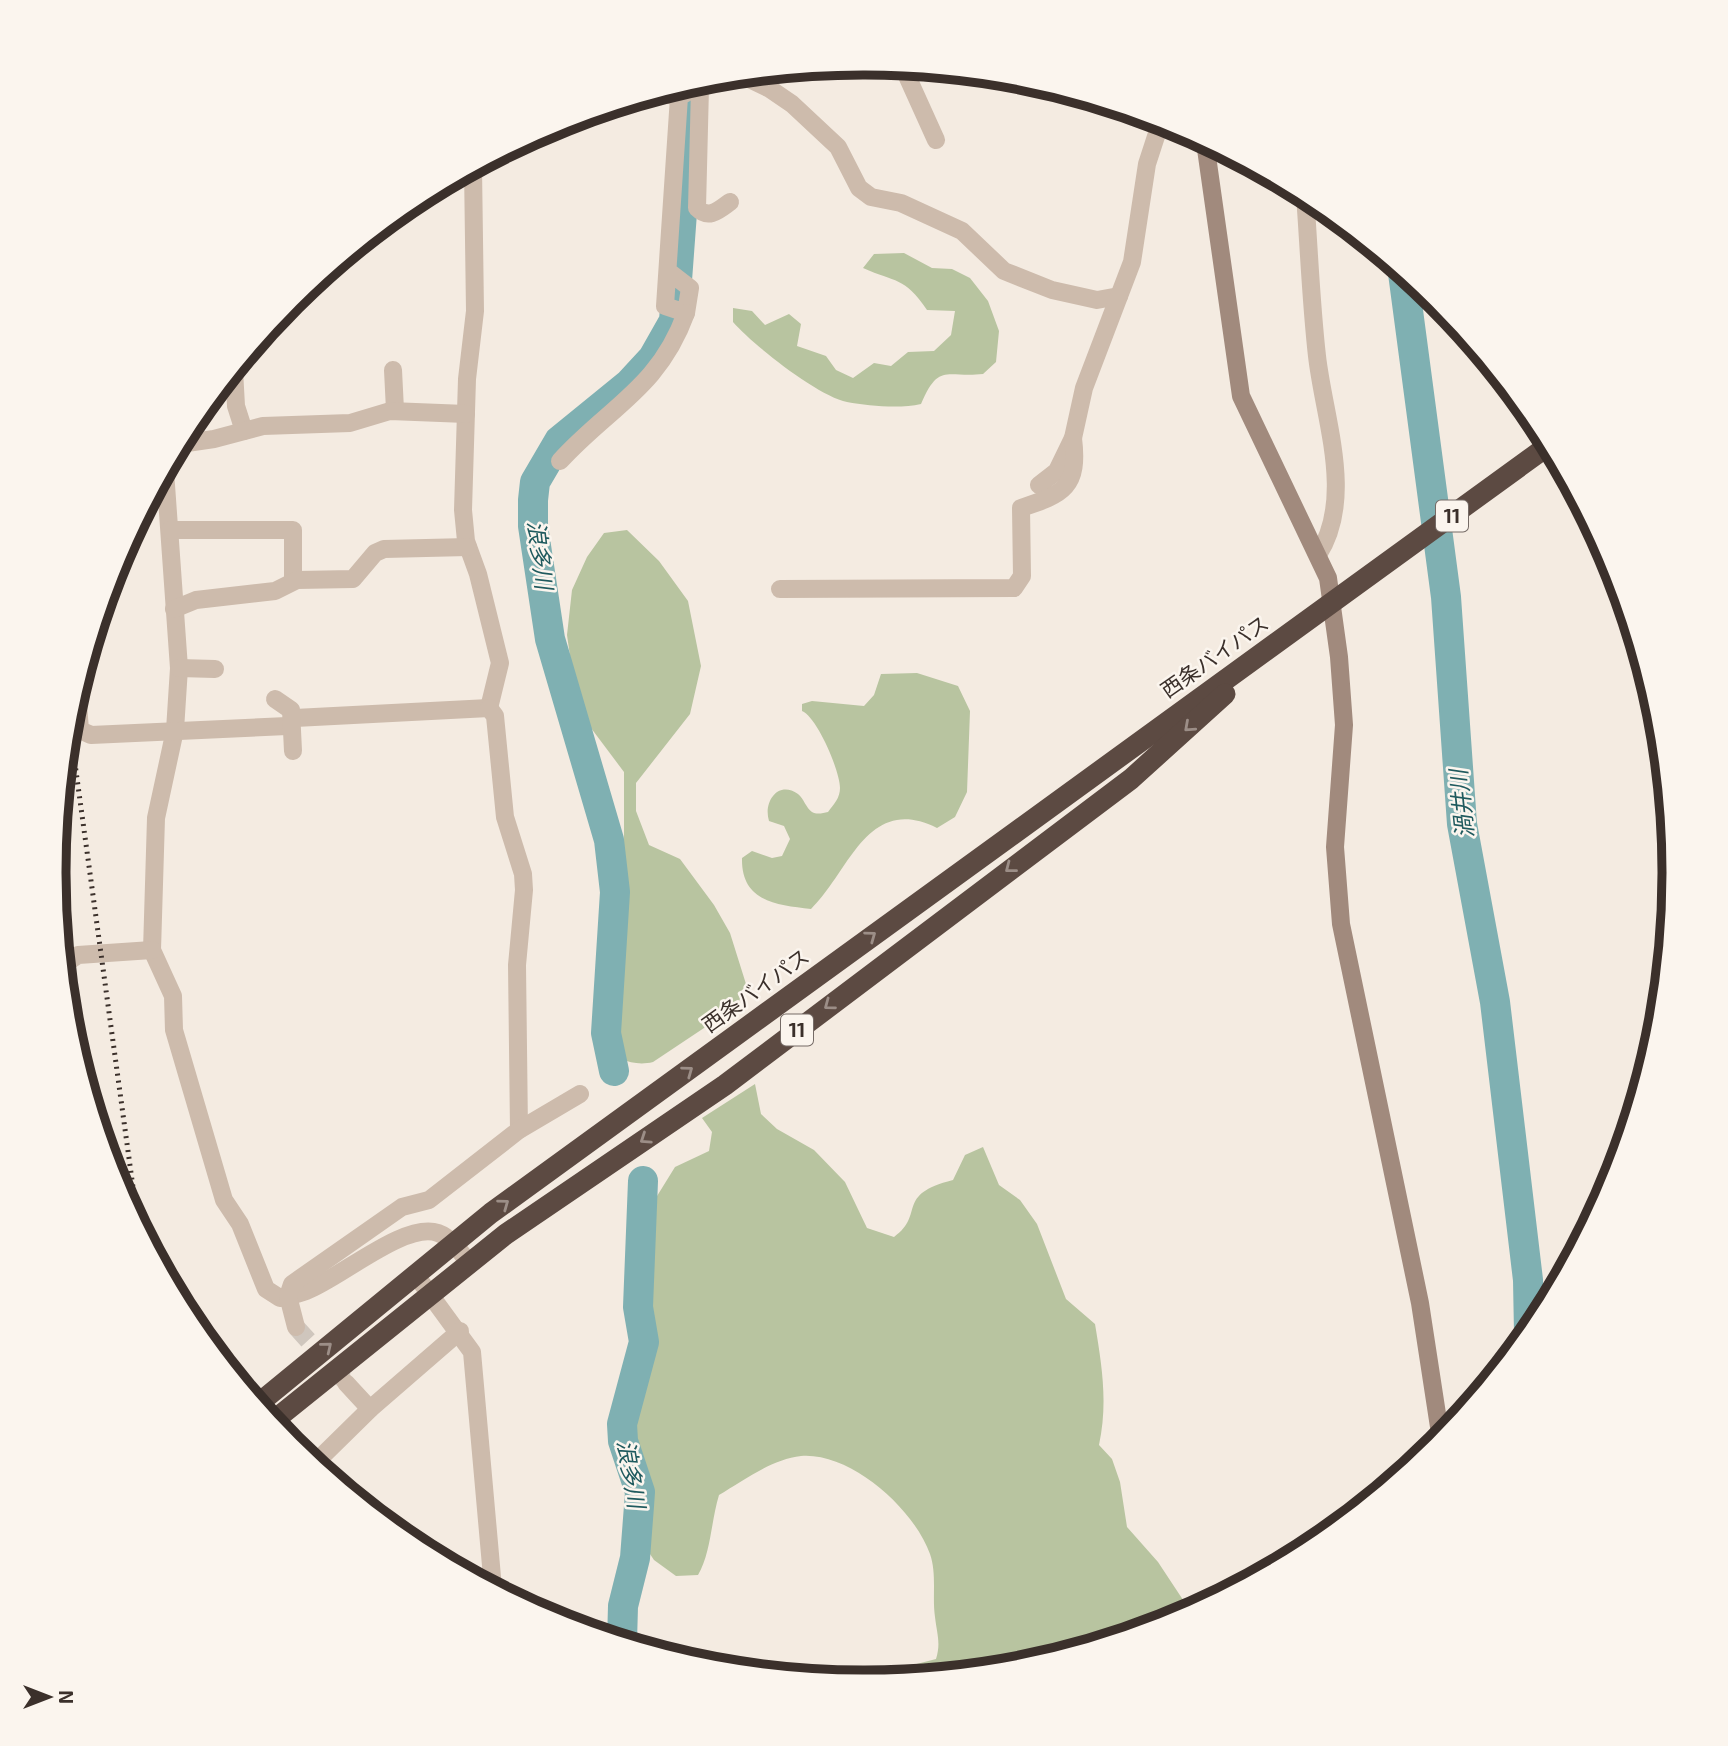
<svg xmlns="http://www.w3.org/2000/svg" width="1728" height="1746" font-family="'Exo 2','Noto Sans JP',sans-serif">
  <style>
    .green { fill: #b8c4a0 }
    .lines { fill: none; stroke-linecap: round; stroke-linejoin: round }
    .river { stroke: #7fb0b2; stroke-width: 30 }
    .street-tunnel { stroke: #cfc6bd; stroke-width: 18; stroke-dasharray: 18 9; stroke-linecap: butt }
    .street { stroke: #cdbbac; stroke-width: 18 }
    .secondary { stroke: #a18a7d; stroke-width: 18 }
    .highway { stroke: #5c4a42; stroke-width: 21 }
    .rail { stroke: #3b302b; stroke-width: 5; stroke-dasharray: 2 5; stroke-linecap: butt }
    .oneway { stroke: #9c8e87 }
    .labels { text-anchor: middle; stroke-width: 5; stroke-linejoin: round; paint-order: stroke }
    .shield { fill: #fbf5ee; stroke: #756b66; stroke-width: 2 }
    .shield-label { font-size: 19px; font-weight: bold; fill: #3b302b }
    .street-label { font-size: 21px; fill: #3b302b; stroke: #fbf5ee }
    .water-label { font-size: 23px; font-style: italic; fill: #1f5a5e; stroke: #fbf5ee }
    .rim { fill: none; stroke: #3b302b; stroke-width: 9 }
  </style>
  <rect width="100%" height="100%" fill="#f4ebe1"/>
  <g class="green">
    <path d="M904 253 932 268 952 269 970 278 988 301 999 331 996 362 983 374C946 378 939 362 921 404 900 409 869 406 847 402 818 396 753 345 733 322V308L752 311 765 325 789 314 801 324 797 346 826 356 836 370 853 378 874 363 891 366 908 352 934 351 951 335 955 311 927 310C904 276 896 283 863 268L874 254Z"/>
    <path d="M627 530 659 561 688 601 701 666 690 714 636 783V811L649 845 680 859 714 905 730 933 746 984 737 1006 653 1062C633 1067 618 1058 601 1048L596 1031 606 896 603 862 624 840V772L591 728 573 677 567 635 572 590 587 557 604 533Z"/>
    <path d="M917 673 958 686 970 711 967 792 955 817 937 828C867 793 849 873 811 909 775 905 741 901 742 858L752 851 772 858 782 856 790 839 784 826 769 821C763 802 778 780 798 794 804 799 806 808 812 812 817 815 823 813 828 812 834 804 840 798 840 788 840 771 817 717 802 711V704L812 701 864 706 874 695 881 674Z"/>
    <path d="M755 1084 761 1114 777 1129 814 1150 845 1182 867 1228 894 1237C926 1214 894 1195 953 1180L965 1155 983 1147 999 1185 1020 1200 1037 1224 1066 1299 1095 1324C1102 1366 1108 1403 1099 1445L1112 1459 1120 1482 1127 1527 1158 1562 1191 1612 1173 1621 1022 1667 864 1683 732 1670 742 1664 772 1670 802 1666 905 1667 936 1659C941 1643 937 1634 935 1617 932 1597 937 1574 930 1554 914 1509 851 1452 801 1456 772 1459 743 1481 719 1495 711 1521 711 1553 698 1575L676 1576 654 1560 644 1545 648 1485 628 1431 630 1405 644 1373 651 1343 644 1307 649 1209 675 1167 709 1151 712 1132 702 1118Z"/>
  </g>
  <g class="lines">
    <g class="river">
      <path d="M1403 273 1446 597 1462 824 1495 1002 1528 1280 1529 1333"/>
      <path d="M614 1071 606 1033 615 892 609 840 550 639 533 526V500L535 482 559 441 629 384 653 358 674 321 685 172 688 84"/>
      <path d="M622 1642 623 1606 635 1558 639 1506 640 1492 623 1441 622 1424 644 1342 638 1307 643 1181"/>
    </g>
    <path class="street-tunnel" d="M296 1327 344 1380"/>
    <g class="street">
      <path d="M903 67 936 140"/>
      <path d="M732 76 747 78 770 89 792 104 838 147 859 188 871 197 901 203 962 231 1004 271 1052 290 1097 300 1119 296"/>
      <path d="M700 87 697 208C709 220 719 210 730 202"/>
      <path d="M659 93 679 97"/>
      <path d="M473 168 475 311 467 379 463 510 466 541 478 574 500 663 489 708"/>
      <path d="M1305 195C1309 249 1311 303 1317 356 1324 419 1355 497 1318 555"/>
      <path d="M668 271 690 288 686 313 665 306 679 97 712 78"/>
      <path d="M234 370 236 406 244 431"/>
      <path d="M393 370 395 410"/>
      <path d="M180 444 214 439 263 426 350 423 390 411 466 414"/>
      <path d="M560 461C609 407 659 388 686 313"/>
      <path d="M165 471 179 668 175 730 156 818 152 950 173 996 174 1030 224 1200 240 1224 266 1289 280 1298C288 1296 298 1294 306 1291 339 1279 405 1221 438 1233 452 1238 461 1253 469 1263"/>
      <path d="M1039 485 1057 471 1073 438 1084 388 1132 262 1147 164 1161 121"/>
      <path d="M170 530H293V580"/>
      <path d="M780 589 1014 588 1022 576 1021 508C1064 494 1079 487 1073 438"/>
      <path d="M174 609 196 600 275 591 297 580 353 579 375 553 384 549 468 547"/>
      <path d="M179 668 215 669"/>
      <path d="M77 692 80 730 91 735 287 726 295 718 489 708"/>
      <path d="M275 699 291 710 293 751"/>
      <path d="M489 708 495 716 505 817 523 874 524 890 517 965 519 1130"/>
      <path d="M63 965 78 955 152 950"/>
      <path d="M415 1274 472 1352 493 1588"/>
      <path d="M296 1327 288 1296 292 1284 402 1207 429 1200 519 1130 580 1094"/>
      <path d="M346 1383 370 1409"/>
      <path d="M314 1464 370 1409 460 1331"/>
    </g>
    <path class="secondary" d="M1205 142 1241 396 1328 578 1339 657 1344 725 1335 847 1341 924 1420 1303 1441 1440"/>
    <g class="highway">
      <path d="M258 1404 491 1213 1549 445"/>
      <path d="M272 1422 506 1234 725 1085 1131 779 1225 694"/>
    </g>
    <path class="rail" d="M69 720 138 1224"/>
  </g>
  <defs><path id="oneway-chevron" d="M-2-3.5L2.5 0L-2 3.5" fill="none" stroke-width="1.6" stroke-linecap="round" stroke-linejoin="round" transform="scale(1.75)"/></defs>
  <g class="oneway">
    <use href="#oneway-chevron" transform="translate(1189 727) rotate(138)"/>
    <use href="#oneway-chevron" transform="translate(1010 868) rotate(142)"/>
    <use href="#oneway-chevron" transform="translate(871 936) rotate(-36)"/>
    <use href="#oneway-chevron" transform="translate(829 1005) rotate(143)"/>
    <use href="#oneway-chevron" transform="translate(688 1071) rotate(-36)"/>
    <use href="#oneway-chevron" transform="translate(645 1139) rotate(146)"/>
    <use href="#oneway-chevron" transform="translate(504 1204) rotate(-36)"/>
    <use href="#oneway-chevron" transform="translate(327 1347) rotate(-39)"/>
  </g>
  <g class="labels">
    <g class="shield">
      <rect x="1436" y="500.5" width="32" height="31" rx="5"/>
      <rect x="781" y="1014.5" width="32" height="31" rx="5"/>
    </g>
    <g class="shield-label">
      <text x="1452" y="523">11</text>
      <text x="797" y="1037">11</text>
    </g>
    <g class="street-label">
      <text transform="translate(1215 657) rotate(-35)" y="7">西条バイパス</text>
      <text transform="translate(756 991) rotate(-36)" y="7">西条バイパス</text>
    </g>
    <g class="water-label">
      <text transform="translate(540 555) rotate(83)" y="8">浪多川</text>
      <text transform="translate(1462 804) rotate(-96)" y="8">渦井川</text>
      <text transform="translate(631 1474) rotate(80)" y="8">浪多川</text>
    </g>
  </g>
  <path d="M0 0H1728V1746H0ZM863 75H865A797 797 0 0 1 1662 872V873A797 797 0 0 1 865 1670H863A797 797 0 0 1 66 873V872A797 797 0 0 1 863 75Z" fill="#fbf5ee" fill-rule="evenodd"/>
  <path class="rim" d="M863 75H865A797 797 0 0 1 1662 872V873A797 797 0 0 1 865 1670H863A797 797 0 0 1 66 873V872A797 797 0 0 1 863 75Z"/>
  <g transform="translate(49 1697) rotate(90)" stroke="#fbf5ee" stroke-width="5" paint-order="stroke">
  <path d="M0-5L12 26L0 18L-12 26Z" fill="#3b302b"/>
  <text y="-10" font-size="19" font-weight="bold" text-anchor="middle" fill="#3b302b">N</text>
  </g>
</svg>
